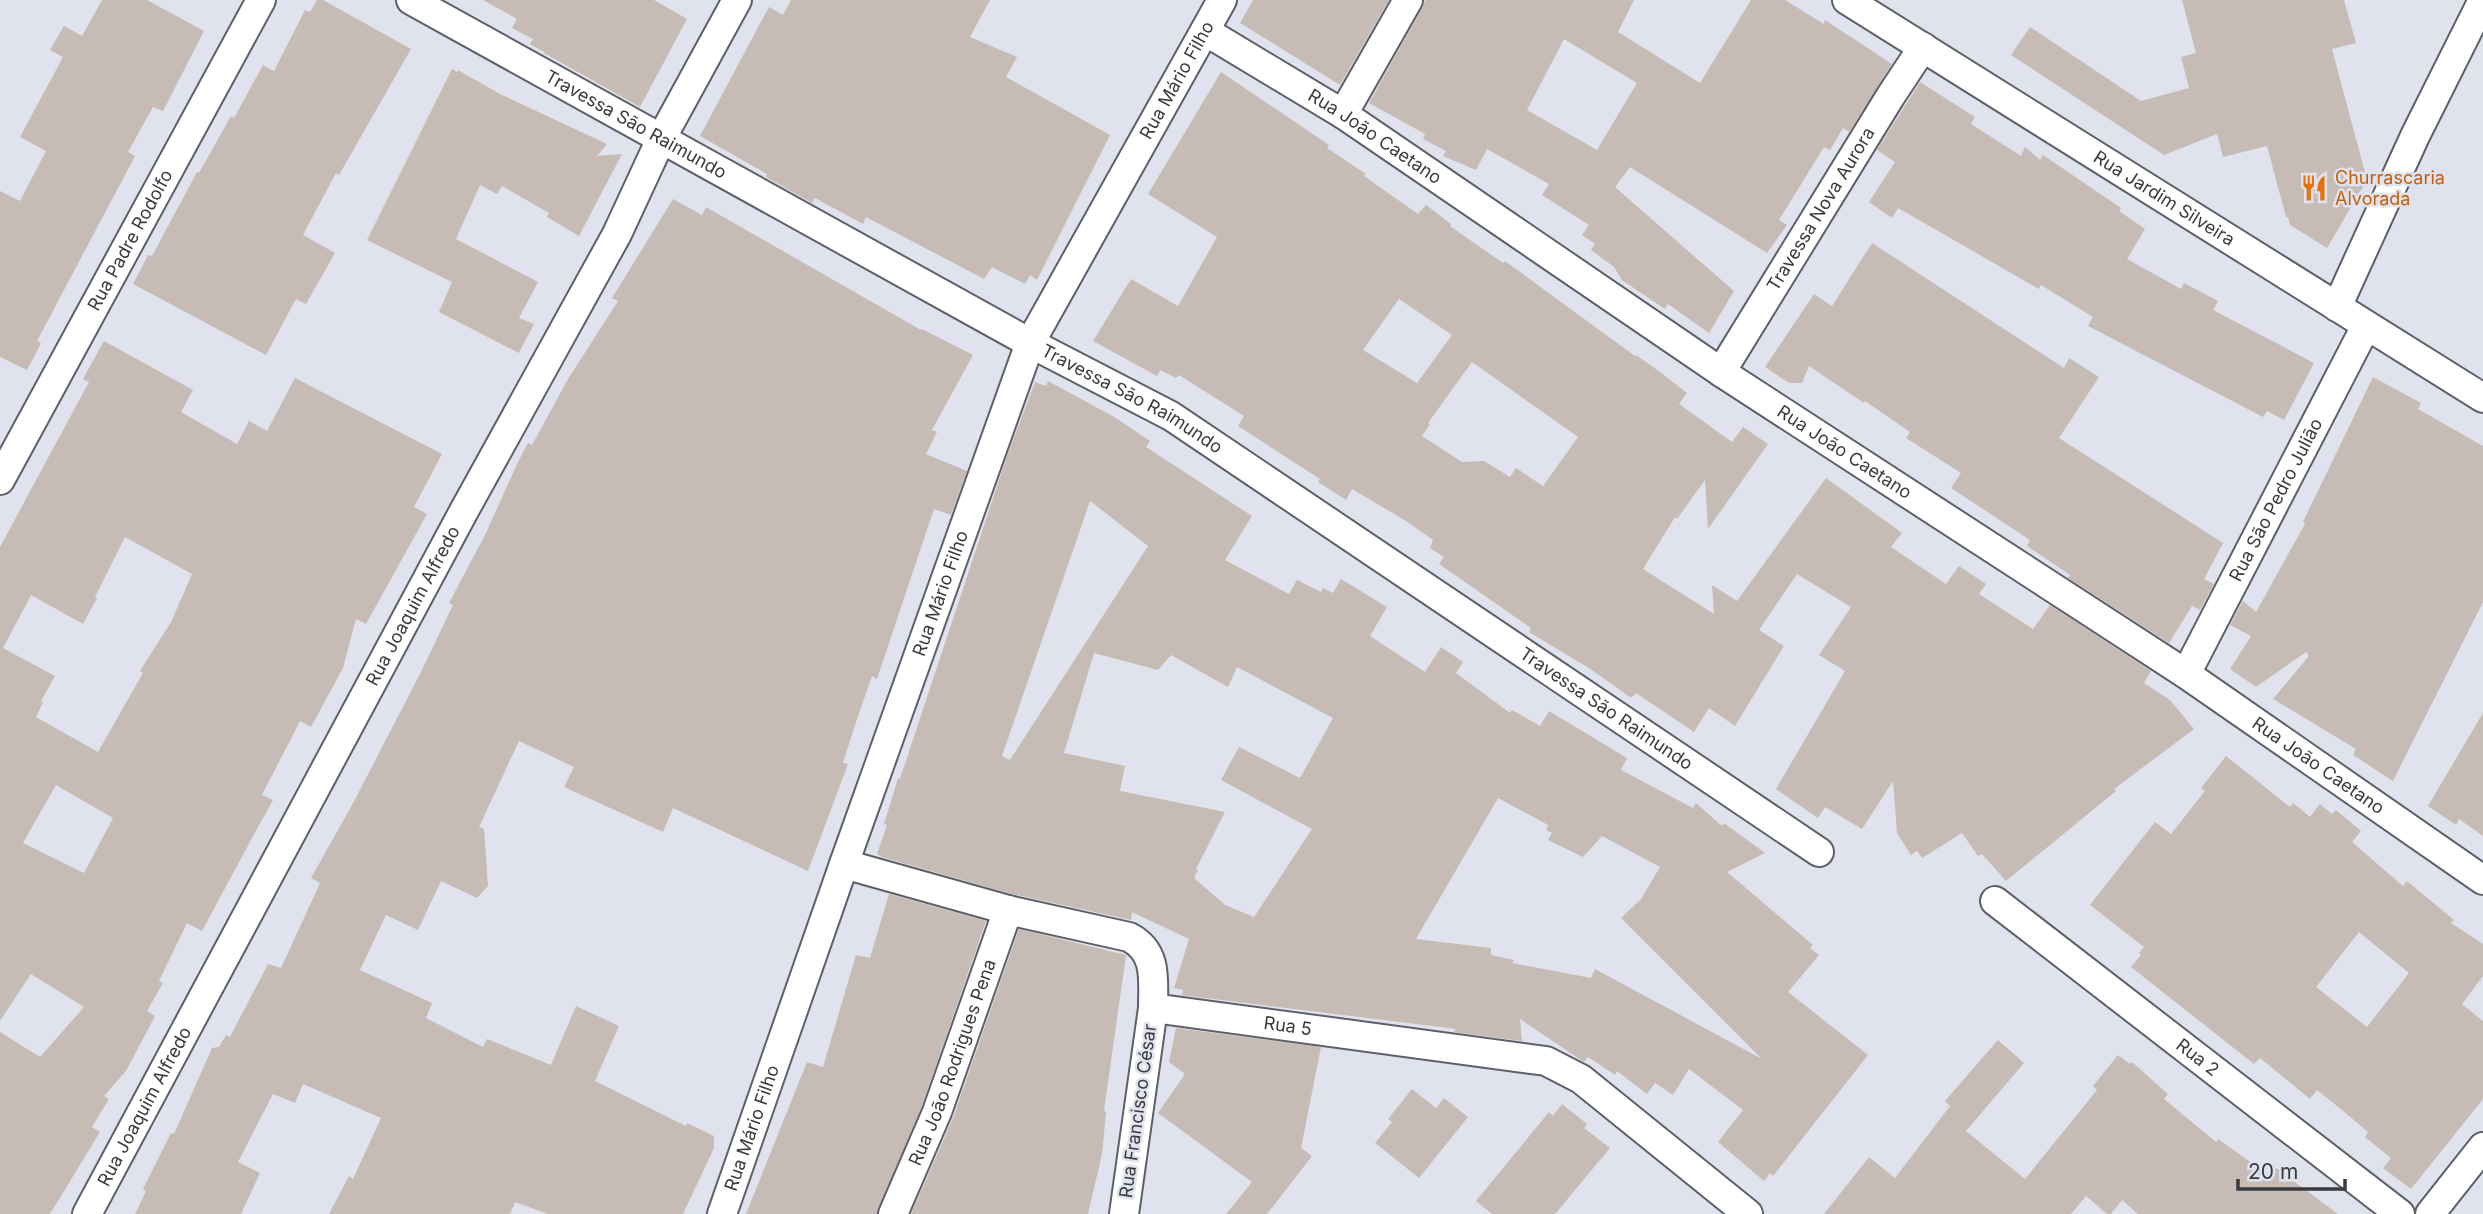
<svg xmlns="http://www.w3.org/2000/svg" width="2483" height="1214" font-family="Inter,sans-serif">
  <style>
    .building { fill: #c6bbb5; fill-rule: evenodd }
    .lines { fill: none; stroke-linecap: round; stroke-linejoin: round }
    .minor-casing { stroke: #5e6069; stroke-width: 32 }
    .minor { stroke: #fff; stroke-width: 28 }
    .labels { text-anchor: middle; stroke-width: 5; stroke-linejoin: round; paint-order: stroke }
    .street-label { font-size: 18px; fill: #3a3b3f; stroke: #e0e3ed }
    .food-label { font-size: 18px; fill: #c56008; stroke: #e0e3ed; text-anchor: start }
  </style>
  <rect width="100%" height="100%" fill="#e0e3ed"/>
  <g class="building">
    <path d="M102 0H147L204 31 163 111 153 107 128 152 135 156 37 341 41 343 27 370 0 357V191L20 201 46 151 20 137 63 57 50 50 64 26 82 36Z"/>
    <path d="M317 0H323L411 49 339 175 336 173 303 235 335 253 306 304 296 299 266 355 133 284 148 255 152 256 197 172 199 173 231 116 234 118 263 65 274 71 305 10 310 12Z"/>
    <path d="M483 0H654L687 19 640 107 544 53V52L530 44 533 39 512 28 517 19Z"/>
    <path d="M791 0H990L970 37 1017 57 1006 77 1110 135 1037 280 1030 275 1025 284 992 267 984 279 866 217 863 224 815 198 812 203 766 177 767 174 700 136 769 7 783 15Z"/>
    <path d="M1253 0H1389L1340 85 1240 23Z"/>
    <path d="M1425 0H1634L1618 32 1700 83 1751 0H1785L1824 24 1825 20 1892 64 1849 132 1843 128 1830 150 1824 147 1779 220 1787 225 1767 253 1630 167 1615 187 1734 291 1709 333 1668 304 1665 309 1622 280 1614 267 1591 250 1595 244 1582 235 1589 225 1542 195 1549 184 1487 149 1476 170 1443 156 1446 151 1423 139 1425 134 1369 103 1422 8ZM1564 39 1637 83 1597 150 1527 110Z"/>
    <path d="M2182 0H2344L2356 43 2332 49 2367 180 2327 248 2290 225 2288 217H2286L2267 146 2223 157 2217 134 2164 155 2011 55 2030 27 2141 101 2189 88 2181 57 2196 53Z"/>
    <path d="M452 69 457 72 458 70 500 94 607 144 597 156 622 154 579 236 547 217 549 213 502 186 497 194 480 185 456 239 538 282 519 318 534 324 519 353 439 312 452 282 367 240Z"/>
    <path d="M1221 72 1329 145 1327 148 1366 174 1364 176 1418 214 1426 205 1451 224 1450 226 1503 263 1505 261 1635 356 1636 355 1660 372 1687 393 1679 404 1732 442 1743 427 1768 444 1708 529 1705 480 1677 519 1675 517 1643 569 1714 614 1712 585 1737 601 1826 478 1902 533 1891 547 1946 584 1959 566 1986 584 1979 594 2033 629 2050 605 2151 671 2144 683 2170 700 2194 729 2114 789 2116 791 2006 881 1982 854 1978 856 1962 833 1922 858 1917 851 1911 855 1897 833 1893 781 1862 829 1825 807 1818 818 1776 789 1845 671 1819 655 1851 607 1797 574 1759 630 1784 646 1735 726 1709 708 1694 732 1636 693 1631 698 1592 670 1529 632 1531 628 1439 564 1444 557 1430 548 1433 540 1406 521 1352 489 1346 500 1318 482 1320 479 1238 426 1244 416 1179 375 1176 378 1160 370 1157 376 1093 341 1131 279 1178 306 1217 237 1148 194ZM1399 299 1452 335 1417 383 1363 350ZM1472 362 1578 437 1543 486 1516 468 1510 477 1484 461 1462 462 1422 436 1430 424 1428 423Z"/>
    <path d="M1920 82 1975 117 1971 124 2021 156 2025 147 2040 160 2043 155 2121 208 2119 211 2145 229 2127 259 2181 289 2184 283 2218 301 2213 310 2314 363 2284 420 2267 411 2263 417 2088 326 2093 317 2041 285 2039 289 1898 208 1892 218 1869 202 1895 162 1877 150Z"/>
    <path d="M673 199 702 215 706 207 921 330 922 329 973 355 932 430 937 432 926 454 967 471 951 515 934 509 877 679 872 676 856 722 843 763 848 764 808 871 673 808 663 832 564 787 574 767 519 741 479 827 484 829 488 886 477 898 441 881 418 930 386 915 360 970 432 1003 426 1018 483 1047 487 1039 551 1065 576 1006 619 1026 595 1081 686 1126 687 1123 714 1136V1148L683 1214H548L515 1202 510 1214H329L349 1176 353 1179 381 1118 303 1084 295 1103 273 1094 238 1162 260 1173 241 1214H135L146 1191 143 1189 171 1133 174 1134 212 1048 219 1047 226 1035 230 1037 268 964 281 968 320 883 311 878 351 807 421 672 453 605 449 603 485 535 519 460 528 443 532 445 568 379 618 301 612 298Z"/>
    <path d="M1872 243 2064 368 2069 358 2099 377 2059 438 2223 543 2204 579 2214 584 2200 610 2192 606 2169 643 2068 578 2070 575 2027 546 2030 540 1951 488 1961 473 1906 438 1910 432 1865 401 1864 403 1809 366 1802 383H1789L1765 367 1814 294 1832 306Z"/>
    <path d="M104 341 193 390 181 412 237 444 249 421 267 431 295 378 442 454 414 507 427 514 366 624 356 619 343 668 311 727 300 721 262 795 273 800 252 838 202 931 187 923 159 981 163 983 147 1011 155 1016 126 1071 104 1096 109 1099 92 1127 100 1132 50 1214H0V1032L40 1057 84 1007 31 974 0 1021V547L89 382 83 379ZM125 537 192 574 171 622 140 671 143 673 98 752 36 717 43 702 41 701 55 676 3 648 31 595 83 624 97 598 95 597ZM56 785 113 818 84 873 23 843Z"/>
    <path d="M2373 377 2421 403 2418 409 2483 446V602L2393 781 2353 755 2356 749 2273 699 2309 656 2306 652 2256 687 2230 669 2251 636 2230 625 2243 601 2256 612 2305 524 2303 522Z"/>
    <path d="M1048 381 1116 418 1150 441 1146 447 1252 516 1225 560 1289 594 1297 580 1321 592 1323 588 1333 593 1341 579 1387 607 1370 636 1425 672 1441 647 1463 662 1456 673 1510 713 1512 710 1540 726 1549 711 1627 758 1621 770 1693 808 1696 803 1722 826 1724 823 1765 853 1727 872 1813 945 1810 948 1819 955 1788 992 1868 1055 1773 1176 1770 1173 1764 1181 1718 1142 1743 1110 1689 1069 1673 1095 1655 1083 1647 1094 1617 1071 1615 1075 1588 1057 1584 1062 1520 1019 1522 1041 1454 1032 1456 1029 1182 995 1183 990 1174 988 1189 939 1132 912 1131 920 1012 894 882 857 877 854 887 825 884 824 898 778 900 779 1006 459 1035 382 1046 386ZM1090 501 1148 546 1010 760 1002 756ZM1094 653 1158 670 1171 655 1228 687 1237 667 1333 718 1300 778 1239 747 1221 780 1312 829 1254 917 1225 905 1194 878 1198 870 1196 869 1225 812 1120 791 1125 766 1064 753ZM1498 798 1548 825 1546 830 1552 833 1548 840 1583 857 1602 836 1660 867 1641 899 1621 918 1762 1059 1595 969 1591 978 1512 963 1514 960 1491 955V948L1416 939Z"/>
    <path d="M2483 713V836L2459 819 2456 825 2428 806Z"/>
    <path d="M2226 756 2290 807 2293 803 2310 817 2320 804 2332 814 2336 810 2361 831 2352 842 2403 886 2407 881 2454 920 2451 923 2483 944V976L2462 1004 2483 1021V1099L2411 1189 2383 1168 2391 1158 2365 1137 2368 1132 2342 1110 2317 1090 2310 1099 2260 1058 2254 1064 2131 967 2141 955 2139 953 2144 947 2090 905 2155 822 2171 834 2205 791 2201 788ZM2359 932 2409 973 2367 1027 2316 987Z"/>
    <path d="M889 894 986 921 922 1106 877 1214H746L807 1062 823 1067 856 955 870 958Z"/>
    <path d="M1019 929 1126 955 1104 1111 1106 1112 1102 1154 1088 1214H911L953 1118Z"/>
    <path d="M1176 1028 1321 1047 1301 1148 1312 1156 1267 1214H1226L1252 1182 1158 1113 1185 1074 1169 1062Z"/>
    <path d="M1998 1040 2024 1063 1966 1131 2025 1179 2097 1090 2093 1086 2118 1055 2130 1064 2132 1062 2168 1094 2164 1099 2216 1142 2218 1139 2270 1176 2276 1168 2338 1214H2138L2122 1200 2111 1214H2107L2086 1196 2071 1214H1824L1869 1157 1895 1178 1950 1106 1945 1101Z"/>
    <path d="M1412 1089 1436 1108 1444 1098 1468 1117 1419 1178 1375 1143 1392 1122 1388 1119Z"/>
    <path d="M1562 1104 1587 1124 1584 1128 1610 1148 1555 1214H1492L1476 1201 1549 1112 1553 1116Z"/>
  </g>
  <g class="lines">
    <g class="minor-casing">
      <g id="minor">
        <path id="s1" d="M411 0 1030 343 1171 416 1819 852"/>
        <path id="s2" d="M1847 0 2483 398"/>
        <path id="s3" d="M1205 31 1343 114 1721 372 2186 674 2483 880"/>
        <path d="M1343 114 1408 0"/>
        <path d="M2337 307 2415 136 2483 0"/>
        <path id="s4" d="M1721 372 1890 97 1923 47"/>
        <path id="s5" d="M0 480 261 0"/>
        <path id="s6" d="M2186 674 2366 326"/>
        <path d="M844 864 1008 910 1129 937C1158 952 1153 980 1153 1008L1124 1214"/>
        <path id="s7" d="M1995 901 2400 1214"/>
        <path id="s8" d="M1153 1008 1546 1061 1581 1079 1748 1214"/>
        <path id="s9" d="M87 1214 465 509 617 234 661 139 737 0"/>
        <path id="s10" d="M722 1214 844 864 1030 343 1222 0"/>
        <path id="s11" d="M893 1214 937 1112 1008 910"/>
        <path d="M2430 1214 2483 1147"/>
      </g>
    </g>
    <use href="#minor" class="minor"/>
  </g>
  <defs>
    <g id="restaurant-bare" transform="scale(2.1)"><path d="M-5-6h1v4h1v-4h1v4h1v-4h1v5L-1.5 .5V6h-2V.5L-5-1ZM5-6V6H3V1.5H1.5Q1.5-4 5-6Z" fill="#e8710a" stroke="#e0e3ed" stroke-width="2.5" paint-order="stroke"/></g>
  </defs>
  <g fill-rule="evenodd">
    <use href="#restaurant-bare" x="2314" y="188"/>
  </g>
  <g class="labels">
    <g class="street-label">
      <text dy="6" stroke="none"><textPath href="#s10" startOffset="1225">Rua Mário Filho</textPath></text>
      <text dy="6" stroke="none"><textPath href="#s1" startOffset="257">Travessa São Raimundo</textPath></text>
      <text dy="6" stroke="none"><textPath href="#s3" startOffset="200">Rua João Caetano</textPath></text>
      <text dy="6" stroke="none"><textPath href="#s2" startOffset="374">Rua Jardim Silveira</textPath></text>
      <text dy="6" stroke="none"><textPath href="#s4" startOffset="191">Travessa Nova Aurora</textPath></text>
      <text dy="6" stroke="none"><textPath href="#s5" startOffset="273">Rua Padre Rodolfo</textPath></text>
      <text dy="6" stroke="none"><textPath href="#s1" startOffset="824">Travessa São Raimundo</textPath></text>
      <text dy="6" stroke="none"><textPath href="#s3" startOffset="766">Rua João Caetano</textPath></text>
      <text dy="6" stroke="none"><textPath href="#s6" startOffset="196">Rua São Pedro Julião</textPath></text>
      <text dy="6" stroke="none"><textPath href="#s10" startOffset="658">Rua Mário Filho</textPath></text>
      <text dy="6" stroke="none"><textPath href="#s9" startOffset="690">Rua Joaquim Alfredo</textPath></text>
      <text dy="6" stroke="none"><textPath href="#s1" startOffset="1391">Travessa São Raimundo</textPath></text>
      <text dy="6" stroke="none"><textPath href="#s3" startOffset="1334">Rua João Caetano</textPath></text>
      <text dy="6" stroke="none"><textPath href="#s8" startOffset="136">Rua 5</textPath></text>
      <text dy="6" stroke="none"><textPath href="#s7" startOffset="256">Rua 2</textPath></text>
      <text dy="6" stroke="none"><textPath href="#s11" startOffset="163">Rua João Rodrigues Pena</textPath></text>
      <text dy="6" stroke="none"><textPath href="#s9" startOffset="122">Rua Joaquim Alfredo</textPath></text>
      <text transform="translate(1138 1111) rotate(-82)" y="6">Rua Francisco César</text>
      <text dy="6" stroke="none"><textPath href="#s10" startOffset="91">Rua Mário Filho</textPath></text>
    </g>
    <g class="food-label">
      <text x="2335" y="184">Churrascaria<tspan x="2335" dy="21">Alvorada</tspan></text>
    </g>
  </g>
  <path d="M2238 1179v10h107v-10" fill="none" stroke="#3a3b3f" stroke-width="3.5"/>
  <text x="2248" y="1179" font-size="21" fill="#3a3b3f" stroke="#e0e3ed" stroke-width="5" paint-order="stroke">20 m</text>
</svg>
